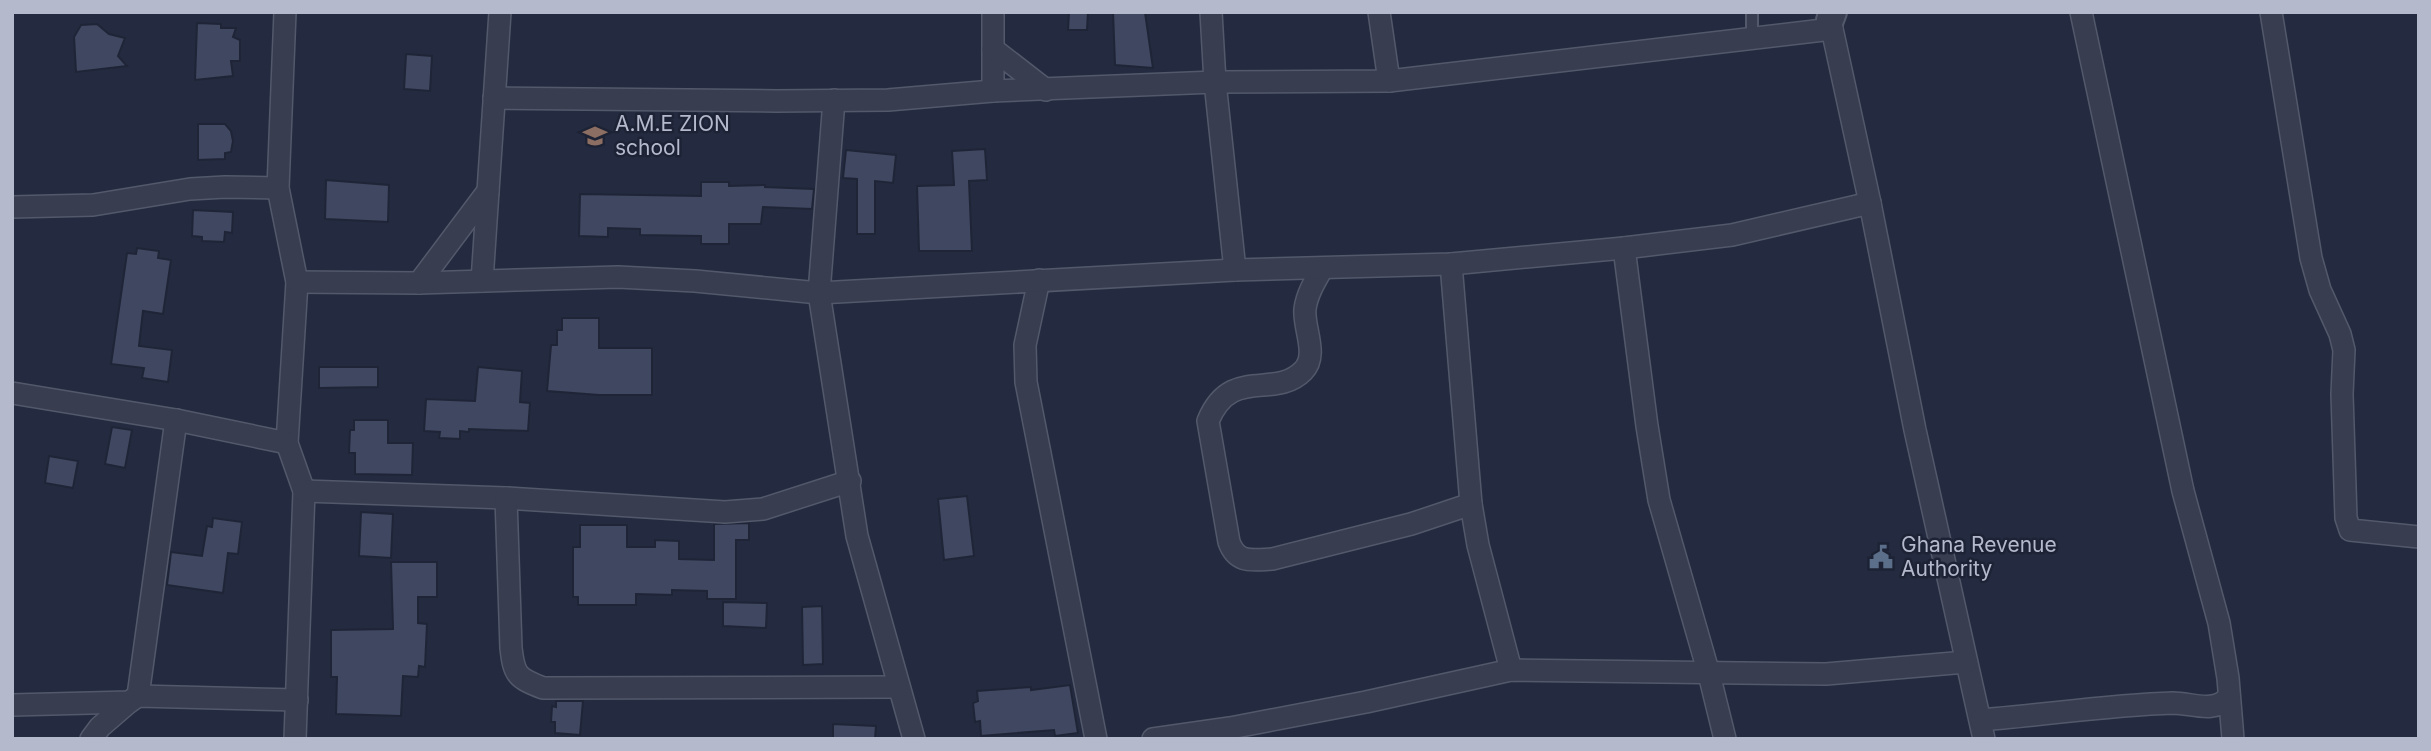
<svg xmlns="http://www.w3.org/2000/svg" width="2431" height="751" font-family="Inter,sans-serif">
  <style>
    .building { fill: #3f4761; stroke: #1f2537; stroke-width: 2 }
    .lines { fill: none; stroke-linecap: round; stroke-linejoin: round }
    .service-casing { stroke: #53596b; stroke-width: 14 }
    .minor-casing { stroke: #53596b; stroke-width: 24 }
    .tertiary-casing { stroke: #53596b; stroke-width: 30 }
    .service { stroke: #383e50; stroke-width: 10 }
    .minor { stroke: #383e50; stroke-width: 21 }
    .tertiary { stroke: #383e50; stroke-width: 26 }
    .labels { text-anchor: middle; stroke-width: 5; stroke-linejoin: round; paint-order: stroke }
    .poi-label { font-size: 21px; fill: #b4b9cb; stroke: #1d2335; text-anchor: start }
  </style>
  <rect width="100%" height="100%" fill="#242b40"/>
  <g class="building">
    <path d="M1069 12H1088L1087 30H1068Z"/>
    <path d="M1113 12H1145L1153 68 1115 65Z"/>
    <path d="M197 23 221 24V28H236L233 37 240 40V61H231L233 76 195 80Z"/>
    <path d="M97 24 109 34 125 38 118 56 127 66 76 72 74 37 81 25Z"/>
    <path d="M406 54 432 56 430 91 404 89Z"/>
    <path d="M198 124H225L231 131 233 141 231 152 225 153V159L198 160Z"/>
    <path d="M985 149 987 180 969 181 972 251H919L917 186 954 185 952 151Z"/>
    <path d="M846 150 896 155 893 183 875 181V234H857V179L843 178Z"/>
    <path d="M326 180 389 185 388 222 325 219Z"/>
    <path d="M701 182H729V186L765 185V187L814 189 812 209 763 207 761 224H729V244H701V236L640 235V229L608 228V237L579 236 580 194 701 196Z"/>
    <path d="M193 210 233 212 232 233 225 232 224 242 202 241V237L192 236Z"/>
    <path d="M137 248 159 251 158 258 171 260 163 314 143 311 139 346 172 350 168 382 142 378 144 368 111 364 127 253 136 254Z"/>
    <path d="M562 318H599V348H652V395H599L547 391 551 345H557V330H562Z"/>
    <path d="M319 367H378V387L319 388Z"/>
    <path d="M478 367 522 371 520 402 530 403 528 431 469 429V432L460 431V439L439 438 440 432 424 431 426 399 475 401Z"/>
    <path d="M354 420H388V443H413L412 475 355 474V453H349L350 430H354Z"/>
    <path d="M112 427 132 430 125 468 105 464Z"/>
    <path d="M49 456 78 461 73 488 45 483Z"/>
    <path d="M967 496 974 556 944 560 938 499Z"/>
    <path d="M361 512 393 514 391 558 359 556Z"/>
    <path d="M213 518 242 522 238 554 228 553 223 593 167 585 171 552 202 556 207 526 212 527Z"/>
    <path d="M749 523V540H736V599H707V591L672 590V595L636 594V605H578V597H573V547H580V525H627V547H655V540L679 541V559L714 560V524Z"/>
    <path d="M391 562H437V597H418V623L427 624 425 667 419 666 418 677 403 676 401 716 336 714 337 677H331V630L393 629Z"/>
    <path d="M723 602 767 603 766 628 723 626Z"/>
    <path d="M822 606 823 664 803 665 802 607Z"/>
    <path d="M1070 685 1078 733 1055 736 1054 730 981 736 980 721 975 722 973 703 978 701 977 691 1031 687V690Z"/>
    <path d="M556 701H583L580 735 555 733V722H551L552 706 556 707Z"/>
    <path d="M833 724 876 726 875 739H833Z"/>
  </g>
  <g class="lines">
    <g class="service-casing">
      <path id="service" d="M1752 12V40"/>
    </g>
    <g class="minor-casing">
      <g id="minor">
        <path d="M285 12 278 188 297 282 287 443 304 491 295 739"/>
        <path d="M993 12V91"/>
        <path d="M1211 12 1215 82 1235 270"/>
        <path d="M1379 12 1389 81"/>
        <path d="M2081 12 2183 491 2219 623 2228 678 2233 739"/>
        <path d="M2271 12 2311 258 2320 290 2340 334 2344 350 2342 394 2346 518 2350 530 2419 537"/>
        <path d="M1829 15 1870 203 1915 430 1984 739"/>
        <path d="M993 49 1046 90"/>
        <path d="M494 98 776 101 888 100 993 91 1215 82 1389 81 1832 29"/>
        <path d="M834 100 819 293 857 536 914 739"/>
        <path d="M12 207 93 205 190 189 225 187 278 188"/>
        <path d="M1624 248 1647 426 1659 500 1709 674 1725 739"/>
        <path d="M1451 264 1471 504 1478 545 1511 670"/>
        <path d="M1322 269C1315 281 1307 294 1305 309 1303 328 1319 355 1303 371 1274 400 1231 365 1208 421L1229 542C1237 564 1252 560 1272 559L1411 524 1471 504"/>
        <path d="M1039 280 1025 345 1026 382 1096 739"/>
        <path d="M482 281 500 12"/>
        <path d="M297 282 419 283 618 277 695 281 819 293 1235 270 1451 264 1624 248 1732 235 1870 203"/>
        <path d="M419 283 488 191"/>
        <path d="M12 393 176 420 287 443"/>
        <path d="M304 491 506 498 725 512 763 509 850 481"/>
        <path d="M506 498 511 648C514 675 517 678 543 688L899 687"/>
        <path d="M138 696 176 420"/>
        <path d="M12 705 129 702 138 696 297 700"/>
        <path d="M1981 720C2044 715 2109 705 2173 703 2192 703 2214 714 2229 697"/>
        <path d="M91 739 100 727 129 702"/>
        <path d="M1153 739 1230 728 1366 702 1511 670 1826 674 1966 662"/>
      </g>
    </g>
    <g class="tertiary-casing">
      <path id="tertiary" d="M1830 20 1833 12"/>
    </g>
    <use href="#service" class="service"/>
    <use href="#minor" class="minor"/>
    <use href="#tertiary" class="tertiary"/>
  </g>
  <defs>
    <g id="school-bare" transform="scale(1.89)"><path d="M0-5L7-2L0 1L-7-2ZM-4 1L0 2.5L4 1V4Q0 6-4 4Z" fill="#8d6e63" stroke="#1d2335" stroke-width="2.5" paint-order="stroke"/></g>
    <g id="civic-bare" transform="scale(1.89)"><path d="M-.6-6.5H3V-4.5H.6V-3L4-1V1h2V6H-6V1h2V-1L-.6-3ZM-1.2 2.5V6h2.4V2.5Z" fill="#5c6f8a" stroke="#1d2335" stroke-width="2.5" paint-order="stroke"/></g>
  </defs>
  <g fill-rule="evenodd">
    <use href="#school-bare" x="595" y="136"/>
    <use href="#civic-bare" x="1881" y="557"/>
  </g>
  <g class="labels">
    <g class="poi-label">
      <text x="615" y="131">A.M.E ZION<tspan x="615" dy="24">school</tspan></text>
      <text x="1901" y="552">Ghana Revenue<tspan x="1901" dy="24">Authority</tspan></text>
    </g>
  </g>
  <rect width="2431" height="751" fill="none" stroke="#b4b9cb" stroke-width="28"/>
</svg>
